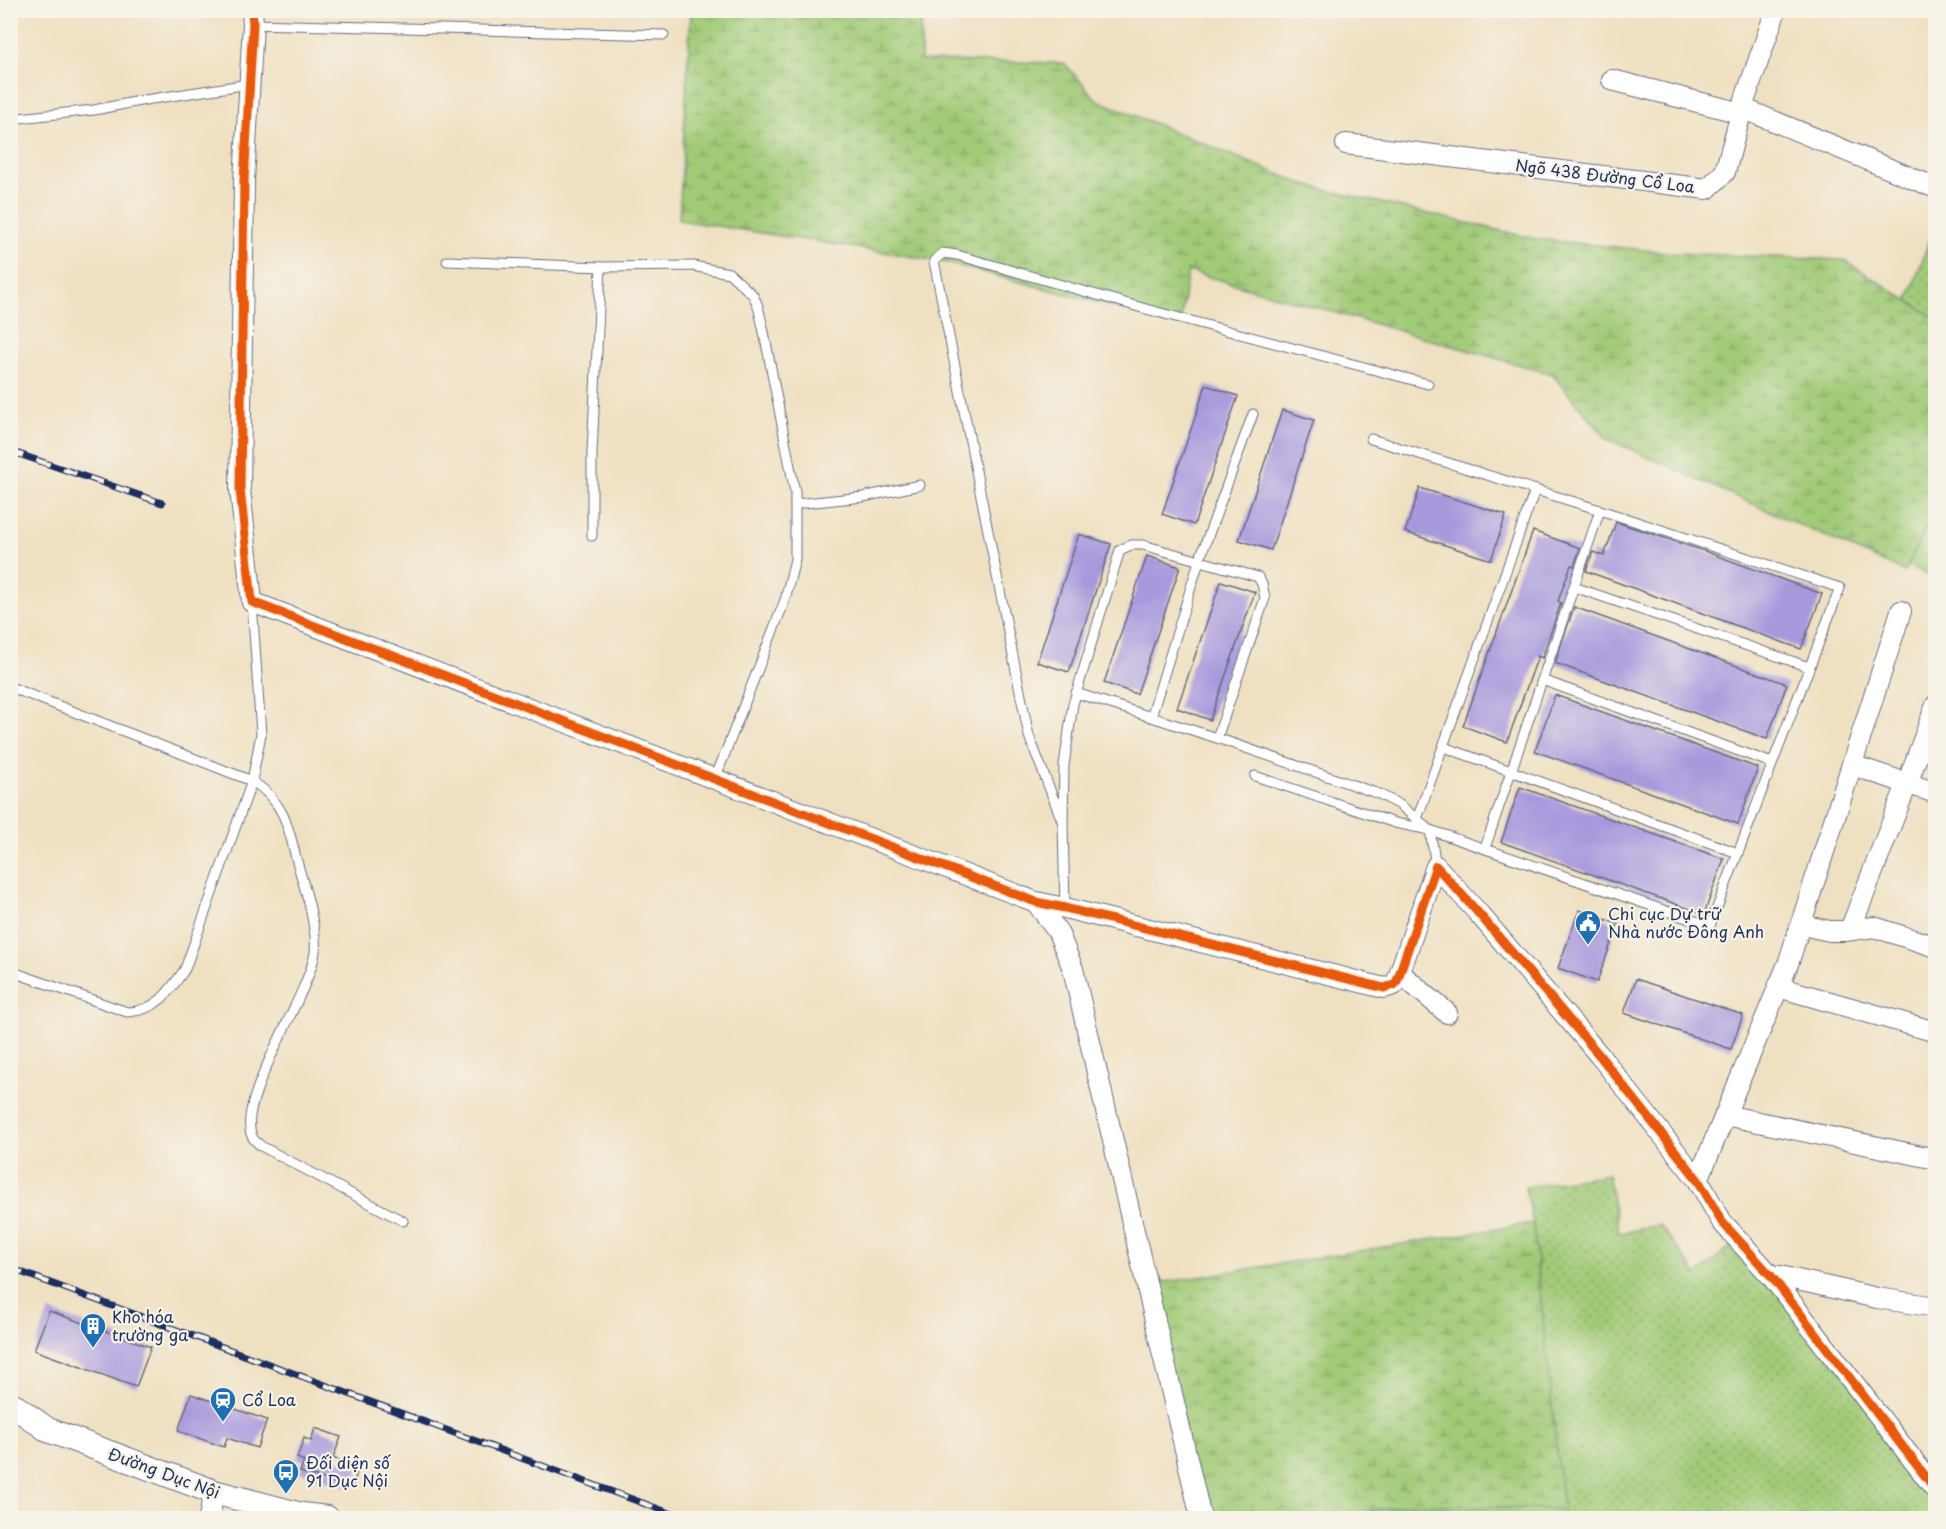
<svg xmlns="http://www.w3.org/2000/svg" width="1946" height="1529" font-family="'Playpen Sans',sans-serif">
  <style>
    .wetland { fill: url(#wetland-marsh); stroke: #5e7d6a; stroke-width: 1.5 }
    .park { fill: url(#park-dots); stroke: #5e7d6a; stroke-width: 1.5 }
    .building { fill: #a899dd }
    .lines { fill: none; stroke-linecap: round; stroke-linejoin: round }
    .service-casing { stroke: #656d81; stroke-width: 11 }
    .minor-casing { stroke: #656d81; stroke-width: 22 }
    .tertiary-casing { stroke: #656d81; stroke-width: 26 }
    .service { stroke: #fff; stroke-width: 9 }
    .minor { stroke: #fff; stroke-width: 20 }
    .tertiary { stroke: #fff; stroke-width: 24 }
    .rail-casing { stroke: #1b2f5e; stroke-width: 7 }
    .rail { stroke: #f7f3e8; stroke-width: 4.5; stroke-dasharray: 14; stroke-linecap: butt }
    .cycleway-casing { stroke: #f7f3e8; stroke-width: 13 }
    .cycleway { stroke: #e8590c; stroke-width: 9 }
    .labels { text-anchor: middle; stroke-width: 4.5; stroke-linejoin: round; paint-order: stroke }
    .street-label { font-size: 16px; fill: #1b2f5e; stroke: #f7f3e8 }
    .poi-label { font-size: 16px; fill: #1b2f5e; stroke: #f7f3e8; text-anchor: start }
  </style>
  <defs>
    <pattern id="wetland-marsh" width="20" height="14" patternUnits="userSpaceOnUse" patternTransform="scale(1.5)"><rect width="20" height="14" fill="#a1cb77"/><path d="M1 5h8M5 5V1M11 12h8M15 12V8" fill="none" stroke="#82a565"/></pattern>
    <pattern id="park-dots" width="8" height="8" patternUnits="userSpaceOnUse" patternTransform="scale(1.5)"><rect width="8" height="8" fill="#a1cb77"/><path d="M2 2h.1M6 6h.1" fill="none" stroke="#82a565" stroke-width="1.8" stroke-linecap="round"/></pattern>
  </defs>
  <rect width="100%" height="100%" fill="#f7f3e8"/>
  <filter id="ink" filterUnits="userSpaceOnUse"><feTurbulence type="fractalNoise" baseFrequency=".0167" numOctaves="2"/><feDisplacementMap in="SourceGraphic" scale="12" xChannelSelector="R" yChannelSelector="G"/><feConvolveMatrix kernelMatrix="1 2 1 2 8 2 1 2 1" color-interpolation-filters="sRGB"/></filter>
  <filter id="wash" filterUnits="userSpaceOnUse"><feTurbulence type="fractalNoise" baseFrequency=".008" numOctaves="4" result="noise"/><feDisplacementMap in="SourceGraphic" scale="24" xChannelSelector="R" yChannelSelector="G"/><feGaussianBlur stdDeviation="1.35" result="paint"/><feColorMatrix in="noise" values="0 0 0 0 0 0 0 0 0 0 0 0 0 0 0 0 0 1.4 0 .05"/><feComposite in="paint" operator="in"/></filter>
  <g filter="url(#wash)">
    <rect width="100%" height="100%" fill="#efe0c1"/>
    <g class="wetland">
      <path d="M691 11H921V61L1064 63 1097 100 1305 185 1536 239 1674 253 1844 260 1935 318V510L1905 572 1607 439 1552 374 1188 271 1180 324 940 261 679 220Z"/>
      <path d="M1533 1223 1564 1511 1409 1504 1342 1518H1201L1147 1285Z"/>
    </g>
    <g class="park">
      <path d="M1935 225V318L1908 300Z"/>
      <path d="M1934 509 1936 510 1935 578 1908 565Z"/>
      <path d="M1608 1174 1619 1233 1660 1225 1697 1275 1738 1240 1936 1492 1935 1518H1342L1409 1504 1563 1510 1533 1223 1525 1187Z"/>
    </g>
    <g id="blocks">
      <g class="building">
        <path d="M1206 385 1238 396 1194 525 1162 514Z"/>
        <path d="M1282 410 1314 420 1271 550 1239 540Z"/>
        <path d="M1420 488 1506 515 1491 560 1405 532Z"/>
        <path d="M1616 522 1704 551 1822 594 1801 649 1586 571 1593 552 1604 556Z"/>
        <path d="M1533 531 1580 548 1574 566 1571 565 1558 601 1561 603 1542 658 1538 656 1507 742 1463 726Z"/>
        <path d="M1079 534 1111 544 1069 672 1037 662Z"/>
        <path d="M1147 556 1180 567 1137 694 1104 683Z"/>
        <path d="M1221 581 1255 592 1210 720 1177 708Z"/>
        <path d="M1574 607 1787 684 1767 739 1555 663Z"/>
        <path d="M1555 695 1758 768 1738 824 1535 751Z"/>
        <path d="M1520 787 1724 859 1704 914 1501 842Z"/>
        <path d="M1579 910 1618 924 1597 982 1558 968Z"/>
        <path d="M1636 979 1743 1015 1731 1049 1624 1013Z"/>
        <path d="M49 1311 151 1347 136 1387 34 1350Z"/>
        <path d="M191 1394 267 1420 257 1448 227 1438 224 1447 178 1431Z"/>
        <path d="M315 1428 341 1437 333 1458 359 1467 352 1488 300 1472 304 1461 297 1458 304 1438 311 1441Z"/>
      </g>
    </g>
  </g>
  <g filter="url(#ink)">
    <use href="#blocks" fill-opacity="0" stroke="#656d81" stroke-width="1.5"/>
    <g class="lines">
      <g class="service-casing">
        <g id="service">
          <path d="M253 24 664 35"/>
          <path d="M10 119 94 110 145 100 249 84"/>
          <path d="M447 261 601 267"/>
          <path d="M795 504 863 497 920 485"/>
          <path d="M592 536V452L601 267 693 266 729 273 753 295 758 306 764 332 795 492V559L785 600 715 779"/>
          <path d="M1574 587 1809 667"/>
          <path d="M1542 680 1772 763"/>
          <path d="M10 687 252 781C283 801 288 824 296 858 303 883 318 927 315 952 310 994 235 1102 252 1136 253 1140 258 1143 261 1146L403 1221"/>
          <path d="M1076 693 1217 738 1379 794 1400 805 1430 830 1710 926 1840 588 1600 510 1371 439"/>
          <path d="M1151 717 1199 561 1253 414"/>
          <path d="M1444 747 1738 853"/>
          <path d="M1255 776 1395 823 1430 830 1436 866"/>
          <path d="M1417 819 1535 490"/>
          <path d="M1063 823 1029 736 934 261 943 253 957 255 1146 309 1428 384"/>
          <path d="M1485 848 1600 510"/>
          <path d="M1065 908 1063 823 1064 765 1073 704 1120 550 1131 545H1143L1258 577 1262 584 1265 598 1217 738"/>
          <path d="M10 971 127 1012C157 1011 169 992 185 969L252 781 261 734 252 602"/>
        </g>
      </g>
      <g class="minor-casing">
        <g id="minor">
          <path d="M252 10 253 24 244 181 240 489 252 602 1036 902 1065 908 1384 988 1394 985 1397 981 1436 866 1480 915 1600 1056 1698 1180 1722 1222 1772 1277 1936 1490"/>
          <path d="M1612 80 1741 113"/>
          <path d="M1742 108 1936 188"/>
          <path d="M1346 144 1707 189 1725 172 1744 102 1776 10"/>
          <path d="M1852 765 1936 793"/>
          <path d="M1036 902 1058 932 1073 969 1201 1518"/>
          <path d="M1801 923 1811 927 1830 931H1845L1874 927 1936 947"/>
          <path d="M1850 930 1907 784 1936 705"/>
          <path d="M1400 973 1447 1013"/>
          <path d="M1778 987 1936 1032"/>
          <path d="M1725 1115 1936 1159"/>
          <path d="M1698 1180 1788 964 1901 611"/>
          <path d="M1772 1277 1780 1276 1877 1298 1936 1307"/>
          <path d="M209 1518 214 1492"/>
        </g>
      </g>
      <g class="tertiary-casing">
        <path id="tertiary" d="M10 1403 48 1430 214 1492 302 1515 327 1518"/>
      </g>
      <use href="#service" class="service"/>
      <use href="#minor" class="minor"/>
      <use href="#tertiary" class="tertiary"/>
      <g class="rail-casing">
        <g id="rail">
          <path d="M10 451 162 503"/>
          <path d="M10 1268 683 1518"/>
        </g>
      </g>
      <use href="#rail" class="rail"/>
      <g class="cycleway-casing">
        <path id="cycleway" d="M252 10 253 24 244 181 240 489 252 602 1036 902 1065 908 1384 988 1394 985 1397 981 1436 866 1480 915 1600 1056 1698 1180 1722 1222 1772 1277 1936 1490"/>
      </g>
      <use href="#cycleway" class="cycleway"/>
    </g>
  </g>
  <defs>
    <g id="civic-pin" transform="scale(1.35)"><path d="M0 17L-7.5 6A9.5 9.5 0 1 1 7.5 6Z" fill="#1f6fb2" stroke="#f7f3e8"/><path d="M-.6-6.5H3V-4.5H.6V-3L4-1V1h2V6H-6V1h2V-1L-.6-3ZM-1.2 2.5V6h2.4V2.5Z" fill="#fff"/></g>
    <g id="building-pin" transform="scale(1.35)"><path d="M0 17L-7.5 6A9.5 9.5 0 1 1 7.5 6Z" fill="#1f6fb2" stroke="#f7f3e8"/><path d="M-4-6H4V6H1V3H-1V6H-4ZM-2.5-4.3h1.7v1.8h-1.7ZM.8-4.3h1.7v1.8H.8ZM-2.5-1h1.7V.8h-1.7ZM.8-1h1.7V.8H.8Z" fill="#fff"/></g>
    <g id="station-pin" transform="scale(1.35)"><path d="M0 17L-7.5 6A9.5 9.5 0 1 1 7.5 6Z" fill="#1f6fb2" stroke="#f7f3e8"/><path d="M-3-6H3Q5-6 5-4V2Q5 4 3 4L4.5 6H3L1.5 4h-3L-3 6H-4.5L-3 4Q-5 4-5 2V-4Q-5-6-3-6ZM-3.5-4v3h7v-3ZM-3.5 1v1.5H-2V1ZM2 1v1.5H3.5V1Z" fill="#fff"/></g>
    <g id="bus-pin" transform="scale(1.35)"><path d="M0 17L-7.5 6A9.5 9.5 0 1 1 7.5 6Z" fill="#1f6fb2" stroke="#f7f3e8"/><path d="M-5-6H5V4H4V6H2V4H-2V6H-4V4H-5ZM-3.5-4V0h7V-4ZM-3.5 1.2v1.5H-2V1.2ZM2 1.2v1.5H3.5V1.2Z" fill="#fff"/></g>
  </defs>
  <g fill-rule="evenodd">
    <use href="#civic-pin" x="1588" y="923"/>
    <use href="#building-pin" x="93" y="1326"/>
    <use href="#station-pin" x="223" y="1400"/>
    <use href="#bus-pin" x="286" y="1472"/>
  </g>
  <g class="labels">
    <g class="street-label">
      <text transform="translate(1605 176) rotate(7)" y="6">Ngõ 438 Đường Cổ Loa</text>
      <text transform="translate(164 1473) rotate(20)" y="6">Đường Dục Nội</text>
    </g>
    <g class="poi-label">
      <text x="1608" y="920">Chi cục Dự trữ<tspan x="1608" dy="18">Nhà nước Đông Anh</tspan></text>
      <text x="112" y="1323">Kho hóa<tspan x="112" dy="18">trường ga</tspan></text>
      <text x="242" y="1406">Cổ Loa</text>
      <text x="306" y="1469">Đối diện số<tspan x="306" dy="18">91 Dục Nội</tspan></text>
    </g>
  </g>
  <rect width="1946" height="1529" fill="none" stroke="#f7f3e8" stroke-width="36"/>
</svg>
